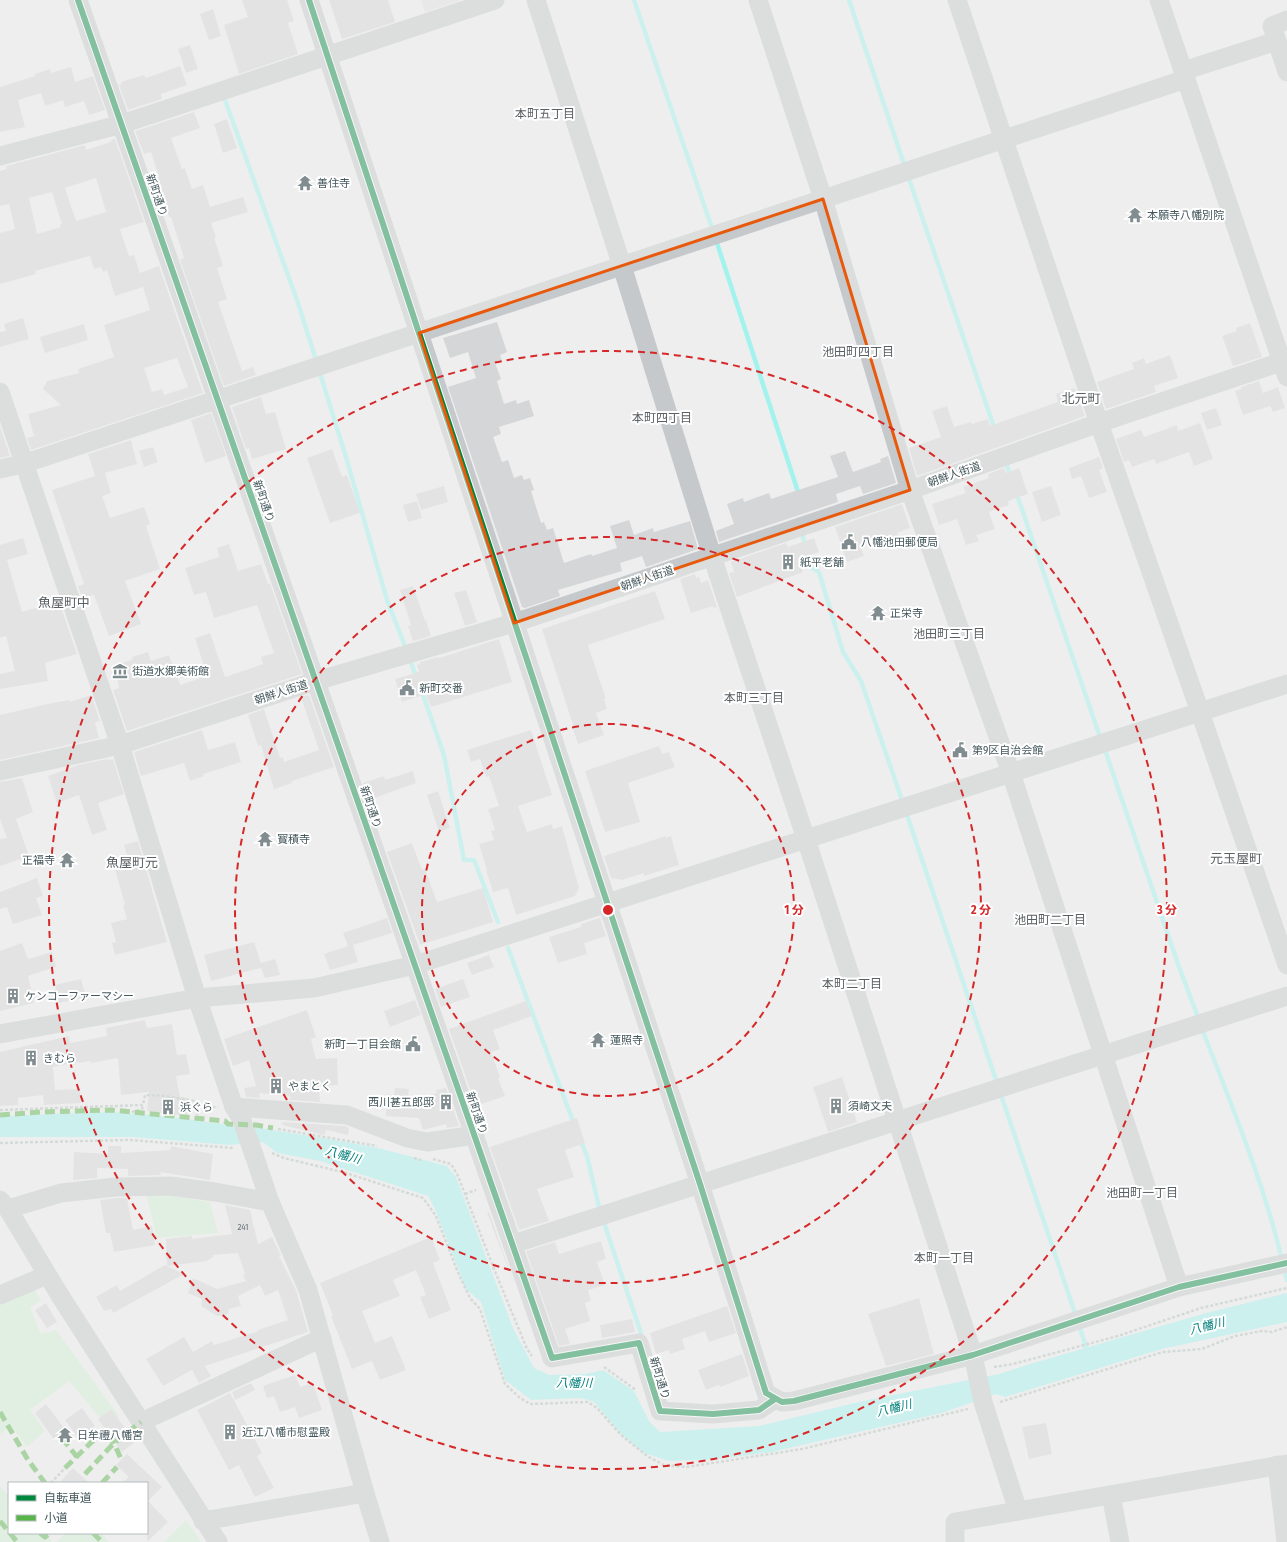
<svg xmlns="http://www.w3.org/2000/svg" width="1287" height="1542" font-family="'Fira Sans Condensed','Noto Sans JP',sans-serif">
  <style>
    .education { fill: #e1dfe0 }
    .green { fill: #d0f0d4 }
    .water { fill: #a2f2ee }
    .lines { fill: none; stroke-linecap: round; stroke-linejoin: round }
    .stream { stroke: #a2f2ee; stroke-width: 4.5 }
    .building { fill: #d5d6d7; fill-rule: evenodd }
    .path { stroke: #b4c3bb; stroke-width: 2.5; stroke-dasharray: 3 2; stroke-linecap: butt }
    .minor { stroke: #c5c9cb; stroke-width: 19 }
    .minor-bridge { stroke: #c5c9cb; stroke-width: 19 }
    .quiet { stroke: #57b448; stroke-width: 5; stroke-dasharray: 10 5; stroke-linecap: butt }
    .cycleway-casing { stroke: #fff; stroke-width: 8 }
    .cycleway { stroke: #00873e; stroke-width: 6 }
    .marked { fill: none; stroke: #e8590c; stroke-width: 3; stroke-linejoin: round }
    .ring { fill: none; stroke: #d62828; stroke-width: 2; stroke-dasharray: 7 5 }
    .labels { text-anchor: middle; stroke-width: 4; stroke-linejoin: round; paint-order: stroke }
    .number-label { font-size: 9px; fill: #6a787c }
    .poi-label { font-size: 11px; fill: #44575c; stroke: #fff; text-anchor: start }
    .street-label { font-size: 11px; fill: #44575c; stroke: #fff }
    .neighbourhood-label { font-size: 12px; fill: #5a6063; stroke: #fff }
    .water-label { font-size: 12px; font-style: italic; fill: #05827d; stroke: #fff }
    .quarter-label { font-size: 13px; fill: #5a6063; stroke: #fff }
    .centre { fill: #d62828; stroke: #fff; stroke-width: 2 }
    .ring-label { font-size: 12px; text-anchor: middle; font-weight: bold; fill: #d62828; stroke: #fff; stroke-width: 4; stroke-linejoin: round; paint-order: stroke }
  </style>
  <rect width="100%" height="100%" fill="#efeeee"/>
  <path class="education" d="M421 0H461L425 12Z"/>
  <g class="green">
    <path d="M146 1194 169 1195 210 1202 218 1233 157 1238Z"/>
    <path d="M29 1282 41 1300 30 1308 41 1334 56 1330 119 1416 107 1426 69 1381 30 1410 45 1431 27 1447 11 1426 0 1434V1299Z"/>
    <path d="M0 1487 9 1496V1533H44L53 1542H0Z"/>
    <path d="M186 1520 201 1542H164Z"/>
    <path d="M66 1533H101L109 1542H56Z"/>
  </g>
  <path class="water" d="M110 1112 163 1116 222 1124 234 1127 259 1128 335 1140 378 1148 447 1166 456 1177 513 1328 534 1368 549 1375 585 1374 603 1370 634 1391 649 1421 660 1432 759 1426 863 1401 999 1374 1030 1364 1206 1313 1287 1293V1322L1162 1349 1005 1397 996 1394 942 1413 772 1452 717 1459 669 1461 644 1453 621 1434 594 1402 581 1398 531 1400 505 1380 481 1302 466 1289 435 1209 428 1196 320 1161 277 1153 263 1142 229 1145 132 1137H0V1116Z"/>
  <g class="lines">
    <g class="stream">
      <path d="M634 0 713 231"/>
      <path d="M849 0 905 167"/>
      <path d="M225 100 298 303 317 363"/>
      <path d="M908 176 995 430"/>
      <path d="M716 240 799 495"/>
      <path d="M319 370 346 457 387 600 407 651"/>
      <path d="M1005 460 1011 477"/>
      <path d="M1016 492 1101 740"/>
      <path d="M804 531 803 537 811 567 819 572 843 652 861 681 903 803"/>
      <path d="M409 657 417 679"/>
      <path d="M421 689 444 755 464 860H474L498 922"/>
      <path d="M1104 747 1178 964 1199 1020"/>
      <path d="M906 812 997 1083"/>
      <path d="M508 948 574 1124"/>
      <path d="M1202 1029C1231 1104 1263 1180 1282 1260"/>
      <path d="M1000 1092 1076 1316"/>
      <path d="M580 1139 587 1156 600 1211"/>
      <path d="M603 1220 641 1333"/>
      <path d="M1284 1269 1287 1280"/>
      <path d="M1079 1325 1088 1353"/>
    </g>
  </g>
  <g class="building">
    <path d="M242 0H287L294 21 288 23 298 54 239 74 224 25 248 17Z"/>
    <path d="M329 0H388L395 22 342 39Z"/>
    <path d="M213 9 221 36 209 40 200 14Z"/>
    <path d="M190 45 198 69 186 73 178 49Z"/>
    <path d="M180 66 187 85 161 94 162 99 128 110 119 85 122 84 121 82 144 75 146 78Z"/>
    <path d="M71 67 75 82 93 76 105 110 89 115 84 101 65 107 63 100 45 106 41 93 18 100 25 127 0 132V87L35 76V74L50 69 51 73Z"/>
    <path d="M194 112 200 128 171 138 182 169 185 168 192 189 203 185 210 207 243 197 248 212 211 223 216 237H214L223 266 217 268 227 299 218 302 242 371 253 367 256 375 224 386 180 260 184 258 171 217H169L162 193 158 195 152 179 159 177 151 152 144 154 135 131Z"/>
    <path d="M227 119 237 148 223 153 214 124Z"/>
    <path d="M115 139 144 222 120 229 129 256 134 255 140 273 159 266 203 393 31 450 27 438 34 436 28 414 61 405 43 389 47 381 79 373 78 369 114 357 104 325 150 310 143 287 115 296 107 270 103 272 101 267 94 269 90 256 35 271 36 274 0 284V233L15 229 9 204 0 206V171L7 169 6 166 85 145 86 150 111 142V140ZM96 178 106 212 76 221 65 188ZM52 192 62 224H60L61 227 37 234 29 198ZM177 358 188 387 164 395 162 389 152 392 144 368Z"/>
    <path d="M23 318 29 339 0 347V332L6 331 4 324Z"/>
    <path d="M497 322 507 352 500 355 502 361 495 363 501 379 497 381 504 404 516 400 517 404 529 400 534 416 499 427 501 434 493 437 502 462 508 460 514 478 522 475 524 480 530 478 534 490 531 491 541 523 544 522 547 530 553 528 564 563 591 554 592 556 617 548 610 526 629 520 634 535 653 528 654 532 690 521 698 549 646 567 642 556 620 563 622 571 558 590 560 596 525 608 522 607 448 387 476 378 468 352 450 358 443 338Z"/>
    <path d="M1250 323 1262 357 1233 366 1222 336 1237 331 1236 328Z"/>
    <path d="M84 324 88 340 45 353 40 337Z"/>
    <path d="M1170 355 1178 378 1154 386 1156 392 1106 409 1097 382 1134 369 1132 363 1144 358 1146 364Z"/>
    <path d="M1259 381 1263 393 1278 387 1285 408 1273 412 1270 406 1243 415 1235 391 1241 389V387Z"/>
    <path d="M1075 388 1085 416 917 476 909 448 941 437 932 411 947 406 954 427 971 422 972 424 988 419 990 426 1058 402 1056 394Z"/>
    <path d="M261 397 266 414 275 412 286 449 252 459 249 448 246 449 232 407Z"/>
    <path d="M1216 408 1222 425 1207 430 1201 413Z"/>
    <path d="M211 413 226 456 205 463 191 420Z"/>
    <path d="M1200 423 1213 459 1194 466 1189 452 1156 464 1154 459 1132 467 1129 460 1124 462 1116 439 1141 430 1144 437 1177 425 1178 431Z"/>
    <path d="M0 426 10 456 0 458Z"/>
    <path d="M131 440 137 464 105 473 111 493 102 496 110 518 144 507 150 524 146 526 160 569 125 581 141 624 109 636 94 595 82 598 78 586 84 584 52 490 98 475 95 476 88 454Z"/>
    <path d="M153 447 158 462 144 467 139 451Z"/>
    <path d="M332 449 342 477 347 475 360 513 330 523 307 458Z"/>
    <path d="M845 451 853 472 881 462 880 459 888 456 896 483 863 494 860 486 836 494 838 502 719 542 716 531 734 524 727 504 743 498 744 502 769 493 771 499 838 477 830 456Z"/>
    <path d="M1099 457 1103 468 1099 470 1107 492 1089 498 1081 476 1072 479 1069 468Z"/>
    <path d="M1004 468 1006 473 1019 468 1028 494 1008 501 1009 505 989 512 995 529 976 535 979 541 966 545 957 519 939 525 932 504 966 493 963 487 989 478 988 474Z"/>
    <path d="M444 486 448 502 421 510 416 494Z"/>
    <path d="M1051 486 1061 515 1042 522 1032 492Z"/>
    <path d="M417 501 422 518 408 522 403 505Z"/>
    <path d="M902 504 910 528 897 533 899 538 886 543 884 538 860 546 864 556 847 562 835 527Z"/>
    <path d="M23 538 28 554 7 560 22 612 59 601 77 654 45 663 48 681 0 689V674L15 671 6 636 0 638V545Z"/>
    <path d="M814 538 819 552 798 559 803 572 737 597 729 573 734 572 731 562 786 543 788 547Z"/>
    <path d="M229 544 238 571 261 564 268 584 270 583 302 674 127 731 113 690 119 688 115 666 133 659 132 657 148 652 151 661 169 655 180 685 207 676 195 638 210 633 225 677 263 664 261 657 274 653 257 605 214 618 206 592 194 595 185 568 219 557 217 548Z"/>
    <path d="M695 574 696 578 699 577 701 583 708 580 717 607 713 608V606L691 613 680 579Z"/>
    <path d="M413 586 425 621 426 620 431 636 413 641 408 626 411 625 400 590Z"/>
    <path d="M466 590 477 622 465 626 454 593Z"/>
    <path d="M655 591 665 619 588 645 606 699H604L607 709 596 713 604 735 578 744 573 729 574 728 542 629Z"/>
    <path d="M499 639 512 682 431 707 426 694 402 702 395 679 419 672 417 665 420 664V662L438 657 439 658Z"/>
    <path d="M91 695 100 721 95 722 99 738 0 760V715L52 703 70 700V702Z"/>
    <path d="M309 695 334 767 292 781V783L274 789 261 745 258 746 248 715 264 709 280 758 283 757 284 762 319 750 301 697Z"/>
    <path d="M202 730 208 750 235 742 241 762 203 774 204 776 190 781 184 763 141 776 134 752Z"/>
    <path d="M531 730 552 795 518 806 527 832 552 824 553 829 562 826 579 888 575 896 516 915 508 888 493 892 486 870H487L479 844 494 840 491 831 495 830 488 809 499 806 489 776 486 777 480 759 471 762 467 750Z"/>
    <path d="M659 746 662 754 669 752 675 767 628 783 640 822 605 832 585 771Z"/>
    <path d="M107 759 108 760 113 759 124 794 98 803 107 830 92 835 79 795 57 803 48 776 78 765Z"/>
    <path d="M413 771 416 783 369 800 363 783 384 776 385 780Z"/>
    <path d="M22 778 33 812 16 819 29 856 0 866V839L7 838 0 819V782Z"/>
    <path d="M438 791 450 828 439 832 427 795Z"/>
    <path d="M666 836V838L671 836 679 865 644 876V873L622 880 611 878 604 856Z"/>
    <path d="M138 841 167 942 115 955 112 943 116 942 111 923 127 919 123 905H125L115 869 130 865 124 845Z"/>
    <path d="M412 843 422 870 425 869 437 902 483 888 493 922 420 945 387 852Z"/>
    <path d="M37 878 43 896 36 898 42 915 13 924 7 907 0 909V892Z"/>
    <path d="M387 918 392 933 353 945 358 962 330 970 324 954 348 946 343 933Z"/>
    <path d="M600 918 606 936 584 943 587 954 558 963 549 937 581 927V924Z"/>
    <path d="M254 942 261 963 275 959 280 975 265 978 261 968 211 981 204 955Z"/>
    <path d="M22 943 28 959 52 952 56 967 28 976 34 1003 0 1011V951Z"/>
    <path d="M489 955 494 967 472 975 467 963Z"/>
    <path d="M81 979 86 997 59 1003 55 985Z"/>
    <path d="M463 979 470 997 441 1007 435 989Z"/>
    <path d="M415 1000 421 1015 390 1027 384 1011Z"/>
    <path d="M526 1001 532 1016 493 1030 500 1049 491 1052 500 1077 498 1078 505 1096 476 1106 449 1029Z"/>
    <path d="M307 1010 316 1037 311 1039 316 1059 337 1058 338 1085 319 1086 320 1102 289 1100 290 1096 259 1093 260 1098 246 1097 244 1088 256 1086 249 1060 233 1066 224 1039Z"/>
    <path d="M145 1020 147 1028 172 1024 177 1055 186 1054 190 1074 176 1076 180 1097 189 1098 187 1116 147 1111 149 1092 121 1095 118 1058 91 1063 90 1061 79 1063V1062L53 1067 55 1090 80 1089 81 1103 44 1105 43 1095 18 1098V1105L0 1106V1052L69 1036 70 1043 107 1036 106 1028Z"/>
    <path d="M842 1077 857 1122 828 1132 813 1087Z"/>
    <path d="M395 1088 409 1089 408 1101 437 1093 436 1090 446 1088 459 1126 447 1128 446 1124 423 1130 419 1118 386 1116 387 1094 394 1095Z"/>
    <path d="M577 1118 585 1143 565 1150 574 1177 537 1189 549 1221 519 1230 490 1147Z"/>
    <path d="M283 1122 345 1126 349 1128 348 1135 326 1130 324 1135 282 1125Z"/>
    <path d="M108 1146H121V1153L170 1150 171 1146 213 1154 210 1180 160 1172 161 1175 128 1176V1169L97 1168V1178L73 1180 74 1152 108 1154Z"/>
    <path d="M116 1198H127L133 1230 152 1226 155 1245 114 1252 110 1233H106L100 1200Z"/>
    <path d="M225 1205 250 1210 258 1244 272 1237 281 1255 279 1256 296 1290 308 1332 205 1366 211 1376 199 1383 192 1370 163 1386 146 1359 184 1337 193 1352 212 1341 214 1345 259 1331 258 1330 288 1320 278 1290 265 1296 260 1285 238 1296 241 1306 229 1309 228 1314 217 1316 201 1306 202 1299 188 1293 193 1278 217 1289 246 1281 243 1275 245 1274 238 1253 213 1255V1257L207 1261 167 1266 184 1274 113 1313 111 1309 104 1311 96 1297 117 1285 120 1291 165 1265 167 1266 166 1239 192 1236V1239L232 1234Z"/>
    <path d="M489 1212 516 1289 487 1213Z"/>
    <path d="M431 1237 440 1260 433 1263 451 1310 429 1319 420 1297 426 1295 416 1270 393 1280 400 1296 362 1311 375 1343 392 1336 406 1370 380 1380 372 1361 352 1369 331 1316 333 1315 320 1283Z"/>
    <path d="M601 1241 606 1259 597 1262 605 1285 588 1290 591 1301 585 1303 590 1321 565 1329 570 1344 559 1346 526 1251 555 1242 559 1254Z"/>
    <path d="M919 1298 934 1354 886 1366 868 1314Z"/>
    <path d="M46 1303 57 1322 47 1328 35 1310Z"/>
    <path d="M727 1306 736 1333 709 1342 705 1331 682 1339 685 1349 670 1354 669 1350 656 1354 650 1333Z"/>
    <path d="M632 1319 635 1332 602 1338 600 1325Z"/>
    <path d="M742 1354 749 1376 720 1387 719 1385 706 1390 698 1370Z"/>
    <path d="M295 1375 300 1387 313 1383 322 1410 299 1418 295 1407 280 1412 274 1396 267 1398 263 1386Z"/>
    <path d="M251 1383 255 1390 235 1400 232 1392Z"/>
    <path d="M230 1393 262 1453 257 1456 274 1488 255 1497 239 1465 229 1470 197 1410Z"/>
    <path d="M46 1404 67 1432 55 1441 35 1413Z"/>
    <path d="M82 1408 95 1426 78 1438 65 1420Z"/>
    <path d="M111 1409 135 1442 122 1452 98 1419Z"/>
    <path d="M1046 1423 1052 1454 1029 1459 1022 1427Z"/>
    <path d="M127 1454 162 1487 148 1501 168 1522 147 1542V1483H122L129 1477 116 1465Z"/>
    <path d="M73 1468 89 1483H59Z"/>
  </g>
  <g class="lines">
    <g class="path">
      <path d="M197 1107 198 1118"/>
      <path d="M0 1110 143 1105 145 1095 166 1096 194 1101 197 1107H218"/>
      <path d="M132 1112 142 1109 143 1105"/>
      <path d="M278 1129 377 1146"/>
      <path d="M0 1143 130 1140 233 1148"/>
      <path d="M272 1153 284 1158 346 1173 423 1198 436 1216 459 1275 470 1298 480 1309 505 1384 520 1398 530 1404 588 1402 597 1408 621 1435 647 1456 664 1465 687 1467 802 1449 968 1409"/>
      <path d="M414 1158 421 1160"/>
      <path d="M433 1159 451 1164 458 1176 494 1269 527 1349 532 1356"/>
      <path d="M465 1194 476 1190"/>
      <path d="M604 1367 636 1390"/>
      <path d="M994 1367 1013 1364 1118 1336 1201 1308 1287 1288"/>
      <path d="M1000 1402 1163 1352 1202 1349 1235 1336 1262 1331 1272 1332 1287 1327"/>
      <path d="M51 1483 65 1468"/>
    </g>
    <g class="minor">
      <path d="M78 0 552 1358 639 1343 660 1411 713 1414 759 1410 775 1399"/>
      <path d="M309 0 700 1184 766 1393 782 1402 794 1401 973 1355 1179 1287 1287 1263"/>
      <path d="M536 0 622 266 712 556 806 839 973 1355 983 1402 1018 1511"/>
      <path d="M758 0 823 199 910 490 1011 773 1179 1287"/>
      <path d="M957 0 1099 423 1200 712 1287 965"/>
      <path d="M1159 0 1287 377"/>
      <path d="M1287 20 1272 26 1287 72"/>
      <path d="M1183 71 1277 41"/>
      <path d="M0 156 122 124 495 0"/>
      <path d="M0 392 120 745 197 998 234 1107 241 1118"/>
      <path d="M0 469 23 464 1186 79"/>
      <path d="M0 771 120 745 316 681 514 623 910 490 1099 423 1287 360"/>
      <path d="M0 1034 197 998 314 988 415 965 1287 684"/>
      <path d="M234 1107 347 1115 407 1138 427 1142 475 1135"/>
      <path d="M254 1155 270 1202 308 1290 365 1493 380 1542"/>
      <path d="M0 1200 8 1209 59 1294 218 1542"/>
      <path d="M8 1209 61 1193 115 1187 171 1186 215 1192 270 1202"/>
      <path d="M513 1244 1287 996"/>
      <path d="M0 1295 47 1275"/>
      <path d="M141 1422 322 1338"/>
      <path d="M1277 1465 1286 1542"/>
      <path d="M1111 1495 1120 1542"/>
      <path d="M203 1521 365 1493"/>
      <path d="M955 1542V1522L1287 1464"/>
    </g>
    <path class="minor-bridge" d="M241 1118 254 1155"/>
    <g class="quiet">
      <path d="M0 1115 41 1112 111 1110 225 1121 228 1124 256 1125 273 1128"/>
      <path d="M0 1412 28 1460 45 1483"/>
      <path d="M62 1438 77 1457"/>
      <path d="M65 1468 103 1431 114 1443 121 1459"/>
      <path d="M85 1474 114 1443 141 1422"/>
      <path d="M102 1483 117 1467"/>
      <path d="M0 1521 9 1532"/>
      <path d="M10 1533 17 1542"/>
      <path d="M40 1533 45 1537 50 1533"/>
      <path d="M93 1533 102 1542"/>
    </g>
    <g class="cycleway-casing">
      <g id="cycleway">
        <path d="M78 0 552 1358 639 1343 660 1411 713 1414 759 1410 775 1399"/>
        <path d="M309 0 700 1184 766 1393 782 1402 794 1401 973 1355 1179 1287 1287 1263"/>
      </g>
    </g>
    <use href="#cycleway" class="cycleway"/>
  </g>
  <path d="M0 0H1287V1542H0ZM823 199 910 490 514 623 419 333Z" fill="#efeeee" fill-opacity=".55" fill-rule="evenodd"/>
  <path class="marked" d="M823 199 910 490 514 623 419 333Z"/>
  <g class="ring">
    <circle cx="608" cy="910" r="186"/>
    <circle cx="608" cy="910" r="373"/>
    <circle cx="608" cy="910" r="559"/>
  </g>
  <defs>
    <g id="temple-bare" transform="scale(1.2)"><path d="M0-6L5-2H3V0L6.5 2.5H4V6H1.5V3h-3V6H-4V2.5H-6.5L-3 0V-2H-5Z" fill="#808c8f" stroke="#fff" stroke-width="2.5" paint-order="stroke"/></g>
    <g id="civic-bare" transform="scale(1.2)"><path d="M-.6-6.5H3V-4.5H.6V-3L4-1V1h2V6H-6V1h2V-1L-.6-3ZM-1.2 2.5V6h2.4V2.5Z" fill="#808c8f" stroke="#fff" stroke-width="2.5" paint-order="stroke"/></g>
    <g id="building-bare" transform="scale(1.2)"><path d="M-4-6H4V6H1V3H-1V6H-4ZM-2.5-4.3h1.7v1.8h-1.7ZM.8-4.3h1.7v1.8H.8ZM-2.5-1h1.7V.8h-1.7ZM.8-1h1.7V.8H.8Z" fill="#808c8f" stroke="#fff" stroke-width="2.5" paint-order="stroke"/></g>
    <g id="museum-bare" transform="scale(1.2)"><path d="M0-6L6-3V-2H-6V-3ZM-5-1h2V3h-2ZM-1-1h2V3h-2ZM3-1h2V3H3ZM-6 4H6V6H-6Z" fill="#808c8f" stroke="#fff" stroke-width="2.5" paint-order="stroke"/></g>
  </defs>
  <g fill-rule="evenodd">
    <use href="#temple-bare" x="305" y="183"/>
    <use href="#temple-bare" x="1135" y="215"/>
    <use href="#civic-bare" x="849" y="542"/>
    <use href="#building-bare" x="788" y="562"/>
    <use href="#temple-bare" x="878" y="613"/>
    <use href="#museum-bare" x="120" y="671"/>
    <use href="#civic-bare" x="407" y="688"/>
    <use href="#civic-bare" x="960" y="750"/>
    <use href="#temple-bare" x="265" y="839"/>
    <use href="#temple-bare" x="67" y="860"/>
    <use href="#building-bare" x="13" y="996"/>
    <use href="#temple-bare" x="598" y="1040"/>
    <use href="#civic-bare" x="413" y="1044"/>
    <use href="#building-bare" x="31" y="1058"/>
    <use href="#building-bare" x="276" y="1086"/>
    <use href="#building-bare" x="446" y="1102"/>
    <use href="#building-bare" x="836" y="1106"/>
    <use href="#building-bare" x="168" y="1107"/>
    <use href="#building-bare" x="230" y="1432"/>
    <use href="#temple-bare" x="65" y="1435"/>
  </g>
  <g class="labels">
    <g class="number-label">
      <text x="243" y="1230">241</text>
    </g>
    <g class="poi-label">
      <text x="317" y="187">善住寺</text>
      <text x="1147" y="219">本願寺八幡別院</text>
      <text x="861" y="546">八幡池田郵便局</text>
      <text x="800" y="566">紙平老舗</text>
      <text x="890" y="617">正栄寺</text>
      <text x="132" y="675">街道水郷美術館</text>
      <text x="419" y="692">新町交番</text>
      <text x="972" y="754">第9区自治会館</text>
      <text x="277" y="843">寳積寺</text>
      <text x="55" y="864" text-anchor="end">正福寺</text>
      <text x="25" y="1000">ケンコーファーマシー</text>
      <text x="610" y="1044">蓮照寺</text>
      <text x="401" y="1048" text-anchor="end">新町一丁目会館</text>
      <text x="43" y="1062">きむら</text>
      <text x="288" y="1090">やまとく</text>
      <text x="434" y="1106" text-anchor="end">西川甚五郎邸</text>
      <text x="848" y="1110">須崎文夫</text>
      <text x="180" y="1111">浜ぐら</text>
      <text x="242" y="1436">近江八幡市慰霊殿</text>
      <text x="77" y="1439">日牟禮八幡宮</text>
    </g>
    <g class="street-label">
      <text transform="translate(157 195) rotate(71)" y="4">新町通り</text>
      <text transform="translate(954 474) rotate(-19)" y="4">朝鮮人街道</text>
      <text transform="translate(264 501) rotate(71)" y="4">新町通り</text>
      <text transform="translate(647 578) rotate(-19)" y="4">朝鮮人街道</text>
      <text transform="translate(281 692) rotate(-18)" y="4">朝鮮人街道</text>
      <text transform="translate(371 807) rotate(71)" y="4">新町通り</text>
      <text transform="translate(477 1113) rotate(71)" y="4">新町通り</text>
      <text transform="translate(660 1378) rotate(73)" y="4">新町通り</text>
    </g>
    <g class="neighbourhood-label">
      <text x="545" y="118">本町五丁目</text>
      <text x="858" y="356">池田町四丁目</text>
      <text x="662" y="422">本町四丁目</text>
      <text x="949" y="638">池田町三丁目</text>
      <text x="754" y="702">本町三丁目</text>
      <text x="1050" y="924">池田町二丁目</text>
      <text x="852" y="988">本町二丁目</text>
      <text x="1142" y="1197">池田町一丁目</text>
      <text x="944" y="1262">本町一丁目</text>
    </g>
    <g class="water-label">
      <text transform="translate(343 1155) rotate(15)" y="4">八幡川</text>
      <text transform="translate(1207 1326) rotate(-14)" y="4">八幡川</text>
      <text transform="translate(574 1383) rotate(1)" y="4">八幡川</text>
      <text transform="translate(894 1408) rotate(-14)" y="4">八幡川</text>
    </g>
    <g class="quarter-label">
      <text x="1081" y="403">北元町</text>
      <text x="64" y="607">魚屋町中</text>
      <text x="1236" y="863">元玉屋町</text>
      <text x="132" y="867">魚屋町元</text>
    </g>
  </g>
  <circle cx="608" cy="910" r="6" class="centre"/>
  <g class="ring-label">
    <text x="794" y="914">1 分</text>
    <text x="981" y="914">2 分</text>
    <text x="1167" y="914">3 分</text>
  </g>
  <rect x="8" y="1482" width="140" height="52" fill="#ffffff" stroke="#b4bcbe"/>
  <rect x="16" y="1495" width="20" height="6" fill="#00873e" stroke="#b4bcbe"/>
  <text x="44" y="1502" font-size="12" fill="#44575c">自転車道</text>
  <rect x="16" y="1515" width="20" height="6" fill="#57b448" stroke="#b4bcbe"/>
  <text x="44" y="1522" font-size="12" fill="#44575c">小道</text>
</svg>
